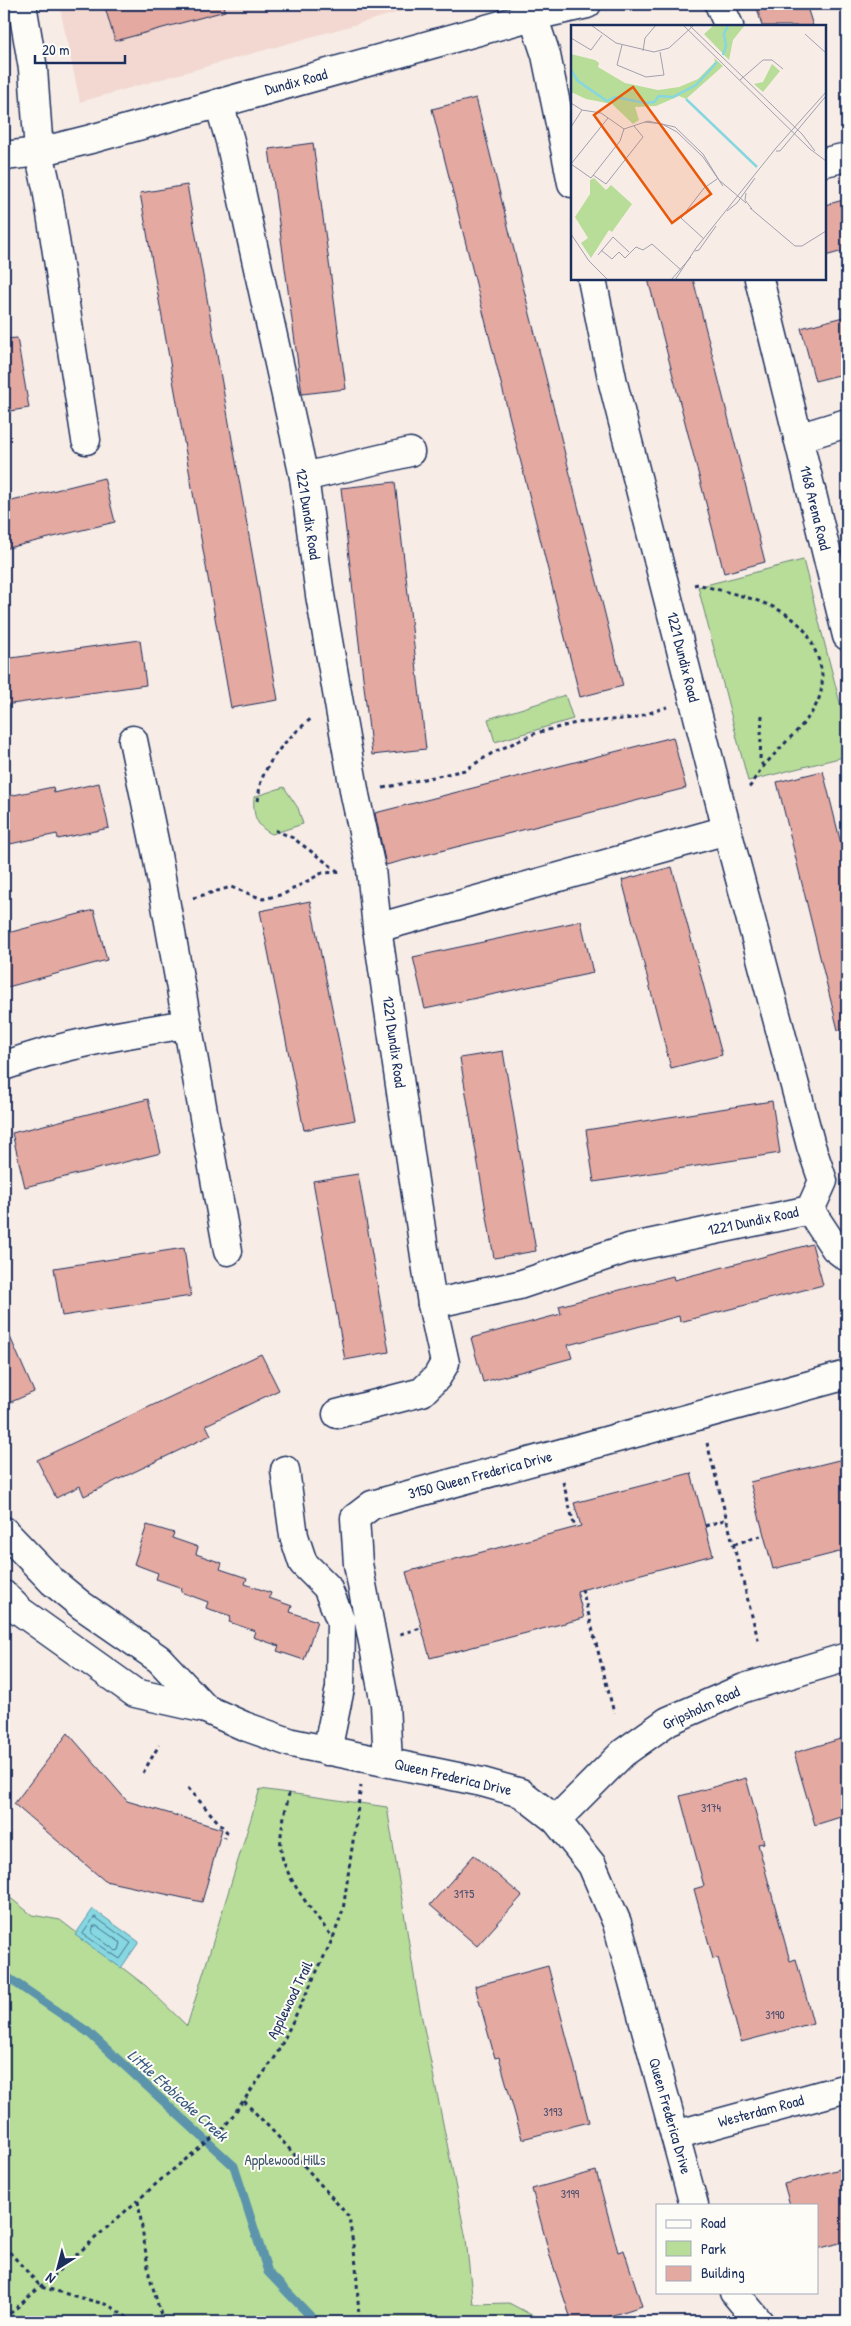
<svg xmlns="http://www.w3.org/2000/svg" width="851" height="2326" font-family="'Patrick Hand',sans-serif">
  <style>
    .built { fill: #f2d8d1 }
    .green { fill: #b8dd98; stroke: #6a867b }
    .water { fill: #86d7e0; stroke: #5b94ac }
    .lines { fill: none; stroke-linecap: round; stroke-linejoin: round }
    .shore { stroke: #467292; stroke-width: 1 }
    .stream { stroke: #5b94ac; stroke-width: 9 }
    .building { fill: #e4aaa1; stroke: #1b2f5e }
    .minor-casing { stroke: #1b2f5e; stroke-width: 31 }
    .path { stroke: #1b2f5e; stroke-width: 3; stroke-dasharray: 4 4; stroke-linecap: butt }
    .minor { stroke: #fdfcf7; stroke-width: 28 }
    .labels { text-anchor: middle; stroke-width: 4; stroke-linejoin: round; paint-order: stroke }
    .number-label { font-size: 12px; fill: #4d4e6f }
    .street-label { font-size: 15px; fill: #1b2f5e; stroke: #fdfcf7 }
    .park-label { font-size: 15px; fill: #425a6c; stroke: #fdfcf7 }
    .water-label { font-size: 16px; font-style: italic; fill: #36597e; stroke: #fdfcf7 }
    .inset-river { fill: none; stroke: #86d7e0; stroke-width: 2.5 }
    .inset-road { fill: none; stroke: #a0a0b0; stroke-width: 1 }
    .view { fill: #e8590c; fill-opacity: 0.15; stroke: #e8590c; stroke-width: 2.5 }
    .inset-edge { fill: none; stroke: #1b2f5e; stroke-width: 2.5 }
  </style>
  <rect width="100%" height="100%" fill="#f8ece6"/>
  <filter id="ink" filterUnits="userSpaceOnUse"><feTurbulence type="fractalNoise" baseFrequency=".02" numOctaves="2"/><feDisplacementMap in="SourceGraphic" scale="10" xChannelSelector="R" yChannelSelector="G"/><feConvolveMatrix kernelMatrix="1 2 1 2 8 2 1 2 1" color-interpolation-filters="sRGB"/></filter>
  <g filter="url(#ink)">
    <path class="built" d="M59 4H428L80 102Z"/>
    <g class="green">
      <path d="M803 560 847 730V756L748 781 698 587Z"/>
      <path d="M565 695 573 719 495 742 488 719Z"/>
      <path d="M284 787 298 808 303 824 272 834C255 826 253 814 254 797Z"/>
      <path d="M260 1789 387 1807 417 1993 466 2239 473 2304 509 2303 539 2319 542 2322H4V1893L32 1915 60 1920 146 1986 187 2026Z"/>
    </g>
    <path class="water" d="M93 1909 139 1942 121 1968 75 1935Z"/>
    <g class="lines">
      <g class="shore">
        <path d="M95 1917 131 1943 120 1959 83 1934Z"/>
        <path d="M94 1926H97L121 1943 119 1950 116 1951 92 1933Z"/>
      </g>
      <path class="stream" d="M4 1975 88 2032 234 2166 268 2272 316 2322"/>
    </g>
    <g class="building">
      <path d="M104 4H224L225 11 115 41Z"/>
      <path d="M756 4H806L813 26H762Z"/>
      <path d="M476 98 623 686 580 697 432 109Z"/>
      <path d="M313 143 346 389 302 394 269 149Z"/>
      <path d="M187 185 278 700 231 708 140 193Z"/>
      <path d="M847 199V250L825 256V205Z"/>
      <path d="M648 279H693L765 562 724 573Z"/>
      <path d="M847 316V373L815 381 801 328Z"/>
      <path d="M17 338 29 408 4 412V339Z"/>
      <path d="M104 478 115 522 4 549V503Z"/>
      <path d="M395 482 426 749 372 755 341 488Z"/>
      <path d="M140 640 146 685 4 705V659Z"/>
      <path d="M673 737 686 788 386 865 375 813Z"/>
      <path d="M823 771 847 868V1029L838 1030 777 782Z"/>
      <path d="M99 783 109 828 58 839 57 834 10 844 9 840 4 841V797L53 787 54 793Z"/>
      <path d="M672 867 722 1055 671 1068 622 880Z"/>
      <path d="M310 901 355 1120 304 1130 260 911Z"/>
      <path d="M94 910 107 960 4 988V934Z"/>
      <path d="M581 921 593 973 425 1009 413 957Z"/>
      <path d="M503 1051 536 1251 494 1258 460 1058Z"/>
      <path d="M148 1099 161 1153 25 1187 12 1133Z"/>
      <path d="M772 1101 780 1153 594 1182 586 1130Z"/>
      <path d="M358 1174 389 1352 345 1360 313 1181Z"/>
      <path d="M812 1244 823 1285 680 1322 679 1316 568 1345 572 1358 483 1382 471 1338 561 1314 559 1306 673 1276 674 1280Z"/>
      <path d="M184 1248 191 1296 62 1316 54 1268Z"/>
      <path d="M4 1323 34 1392 4 1405Z"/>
      <path d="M261 1354 279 1390 206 1425 211 1435 84 1496 80 1486 56 1498 37 1460Z"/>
      <path d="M847 1458V1550L773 1569 750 1482Z"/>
      <path d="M691 1473 713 1555 577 1591 584 1618 430 1658 406 1572 581 1526 574 1503Z"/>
      <path d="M147 1525 174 1533 172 1538 198 1547 196 1554 222 1563 220 1569 247 1578 245 1584 271 1593 269 1598 292 1606 290 1612 317 1621 304 1660 277 1651 279 1646 253 1637 255 1631 229 1622 231 1616 206 1608 208 1602 181 1592 182 1588 156 1579 158 1573 134 1564Z"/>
      <path d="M68 1733 127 1801 222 1829 202 1902 105 1881 14 1804Z"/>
      <path d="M847 1737V1815L815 1825 794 1753Z"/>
      <path d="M746 1778 764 1843 758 1844 790 1961 796 1959 813 2023 741 2042 718 1958 713 1959 694 1889 704 1886 680 1796Z"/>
      <path d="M474 1855 522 1896 477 1946 430 1905Z"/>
      <path d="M548 1966 589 2122 522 2139 499 2057 495 2058 475 1986Z"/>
      <path d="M847 2167V2241L817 2249V2205H790L784 2184Z"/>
      <path d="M596 2171 618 2252 624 2250 642 2306 591 2322H572L550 2256 532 2189Z"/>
    </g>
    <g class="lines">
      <g class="minor-casing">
        <g id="minor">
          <path d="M22 4 33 69 39 152 47 188 86 440"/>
          <path d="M719 4 729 26"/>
          <path d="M533 16 546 55 572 183"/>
          <path d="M219 103 230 141 304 477 320 595 355 795 371 869 377 928 432 1304 445 1363 437 1377 422 1392 337 1414"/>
          <path d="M4 156 39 152 91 139 533 16 587 4"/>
          <path d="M825 162 847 157"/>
          <path d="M759 279 847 636"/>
          <path d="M798 438 847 423"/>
          <path d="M304 477 410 452"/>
          <path d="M133 740 157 855 228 1251"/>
          <path d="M377 928 727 830"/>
          <path d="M4 1066C63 1044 125 1034 187 1024"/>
          <path d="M810 1210 835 1248 847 1257"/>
          <path d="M432 1304 519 1285 629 1248 810 1210 823 1181 811 1146 727 830 613 383 592 279"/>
          <path d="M285 1470 294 1536 303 1563 327 1587 341 1621 340 1688 327 1751"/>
          <path d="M4 1531 53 1582 81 1605 159 1659 206 1709"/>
          <path d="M4 1595 20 1611 135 1693 206 1709 244 1726 292 1743 482 1782 521 1793 556 1820 592 1865 617 1923 694 2205"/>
          <path d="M388 1762 385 1704 358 1564 355 1518 372 1505 847 1375"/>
          <path d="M556 1820 623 1753 668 1721 744 1688 847 1657"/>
          <path d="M675 2135 847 2088"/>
          <path d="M734 2292 759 2322"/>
        </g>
      </g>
      <g class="path">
        <path d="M694 585 698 584C732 595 781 600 805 631 811 639 814 648 818 658 831 694 812 716 787 741 776 753 764 764 755 778 752 783 751 787 746 789"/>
        <path d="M762 715 760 759 763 766"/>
        <path d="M383 788 465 770 494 752 536 733 576 723 634 718 667 707"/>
        <path d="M258 801C259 796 259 790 260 785 268 757 290 736 312 718"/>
        <path d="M275 830 293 838 339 872"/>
        <path d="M193 898 231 887 263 899 284 894 322 873 340 872"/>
        <path d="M707 1443 759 1643"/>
        <path d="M563 1482 575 1528"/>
        <path d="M705 1526 727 1519"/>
        <path d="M734 1544 764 1535"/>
        <path d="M582 1589 614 1713"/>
        <path d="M400 1634 421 1628"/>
        <path d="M143 1773 159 1745"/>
        <path d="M188 1788 227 1832 224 1838"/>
        <path d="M289 1793C286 1811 279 1831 281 1850 283 1876 317 1917 333 1938"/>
        <path d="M244 2101 286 2145 349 2217 356 2265 359 2317 363 2322"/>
        <path d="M138 2201 149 2274 163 2322"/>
        <path d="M4 2246 41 2287 108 2305 134 2322"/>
        <path d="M4 2319 164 2177 223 2129 276 2056 333 1938 343 1910 361 1786"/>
      </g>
      <use href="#minor" class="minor"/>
    </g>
  </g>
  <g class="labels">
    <g class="number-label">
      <text x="711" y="1812">3174</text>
      <text x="464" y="1898">3175</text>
      <text x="775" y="2019">3190</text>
      <text x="553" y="2116">3193</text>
      <text x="570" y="2198">3199</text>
    </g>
    <g class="street-label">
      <text transform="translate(296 82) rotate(-15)" y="5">Dundix Road</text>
      <text transform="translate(815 508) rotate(76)" y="5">1168 Arena Road</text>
      <text transform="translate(308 514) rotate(81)" y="5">1221 Dundix Road</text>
      <text transform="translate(683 657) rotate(76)" y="5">1221 Dundix Road</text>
      <text transform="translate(394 1042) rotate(82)" y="5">1221 Dundix Road</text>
      <text transform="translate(753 1221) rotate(-12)" y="5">1221 Dundix Road</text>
      <text transform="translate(480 1475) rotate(-15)" y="5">3150 Queen Frederica Drive</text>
      <text transform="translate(701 1708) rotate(-25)" y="5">Gripsholm Road</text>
      <text transform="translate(453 1777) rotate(13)" y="5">Queen Frederica Drive</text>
      <text transform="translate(290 2000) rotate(-64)" y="5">Applewood Trail</text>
      <text transform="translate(761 2111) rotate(-15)" y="5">Westerdam Road</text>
      <text transform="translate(670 2116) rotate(74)" y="5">Queen Frederica Drive</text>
    </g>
    <g class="park-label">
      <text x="285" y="2165">Applewood Hills</text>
    </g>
    <g class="water-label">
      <text transform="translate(178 2095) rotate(42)" y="6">Little Etobicoke Creek</text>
    </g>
  </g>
  <g transform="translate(571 25)">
    <rect width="255" height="255" fill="#f8ece6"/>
    <path d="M143 0H174L162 15 158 35 133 9ZM0 29 24 35 28 38 27 42 54 58 87 65 108 62 127 54 144 37 143 33 152 41 115 74 108 71 85 81 64 82 68 95 62 99 41 79 15 74 0 67ZM201 39 209 46 192 67 183 59 192 57ZM23 153 35 165 40 160 61 179 41 207 38 205 20 233 10 218 17 213 4 192 19 169V155Z" fill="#b8dd98"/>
    <path class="inset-river" d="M152 30 155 21 153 9 157 0M0 45 7 56 36 76 44 72 74 78 83 77 88 71 102 72 125 60 146 37M115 74 186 142"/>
    <path class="inset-road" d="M20 0 45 18 83 27 98 23 123 0M112 0 239 124 255 136M118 0 231 109 244 126M234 9 255 28M0 13 20 25 31 10M51 20 46 40 75 52 93 50 89 27M72 26 74 13 85 0M169 55 192 35H201L212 44M0 78 11 85 30 88 53 104 77 96 104 102 132 129 148 155 175 178M74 97 91 99 106 107 132 132 152 161M0 102 11 85M205 126H209L255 71M0 139 20 153 49 116 53 104M0 139 37 93M22 150 35 159 72 112 63 101M175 168 174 175 181 184M179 183 224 221H231L255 206M156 186 166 178 184 153M0 209 18 236 37 255M133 214 110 193 133 163 146 154M30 225 41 234 48 227 54 233 65 222 72 225 81 219 110 245M124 226 128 225 145 201M27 230 42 212 58 227M100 255 120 232M104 255 125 223 205 123 255 67"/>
    <path class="view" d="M62 62 140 169 101 198 23 90Z"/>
    <rect width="255" height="255" class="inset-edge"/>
  </g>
  <rect width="851" height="2326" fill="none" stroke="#fdfcf7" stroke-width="20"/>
  <rect x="10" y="10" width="831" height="2306" fill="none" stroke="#1b2f5e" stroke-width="2" filter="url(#ink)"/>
  <rect x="656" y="2204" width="162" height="90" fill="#fdfcf7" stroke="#a3aaba"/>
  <rect x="666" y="2220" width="25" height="8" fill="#fdfcf7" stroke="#a3aaba"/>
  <text x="701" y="2228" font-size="15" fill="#1b2f5e">Road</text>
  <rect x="666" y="2241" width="25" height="15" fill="#b8dd98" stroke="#a3aaba"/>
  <text x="701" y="2254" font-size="15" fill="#1b2f5e">Park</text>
  <rect x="666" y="2266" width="25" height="15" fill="#e4aaa1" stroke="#a3aaba"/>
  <text x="701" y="2278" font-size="15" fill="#1b2f5e">Building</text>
  <g transform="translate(58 2268) rotate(216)" stroke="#fdfcf7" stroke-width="4" paint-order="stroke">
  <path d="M0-4L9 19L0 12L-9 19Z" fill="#1b2f5e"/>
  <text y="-8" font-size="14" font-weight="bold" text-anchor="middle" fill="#1b2f5e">N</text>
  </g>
  <path d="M35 55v8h90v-8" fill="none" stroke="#1b2f5e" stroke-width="2.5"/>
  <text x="42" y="55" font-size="15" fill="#1b2f5e" stroke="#fdfcf7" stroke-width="4" paint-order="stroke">20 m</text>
</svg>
